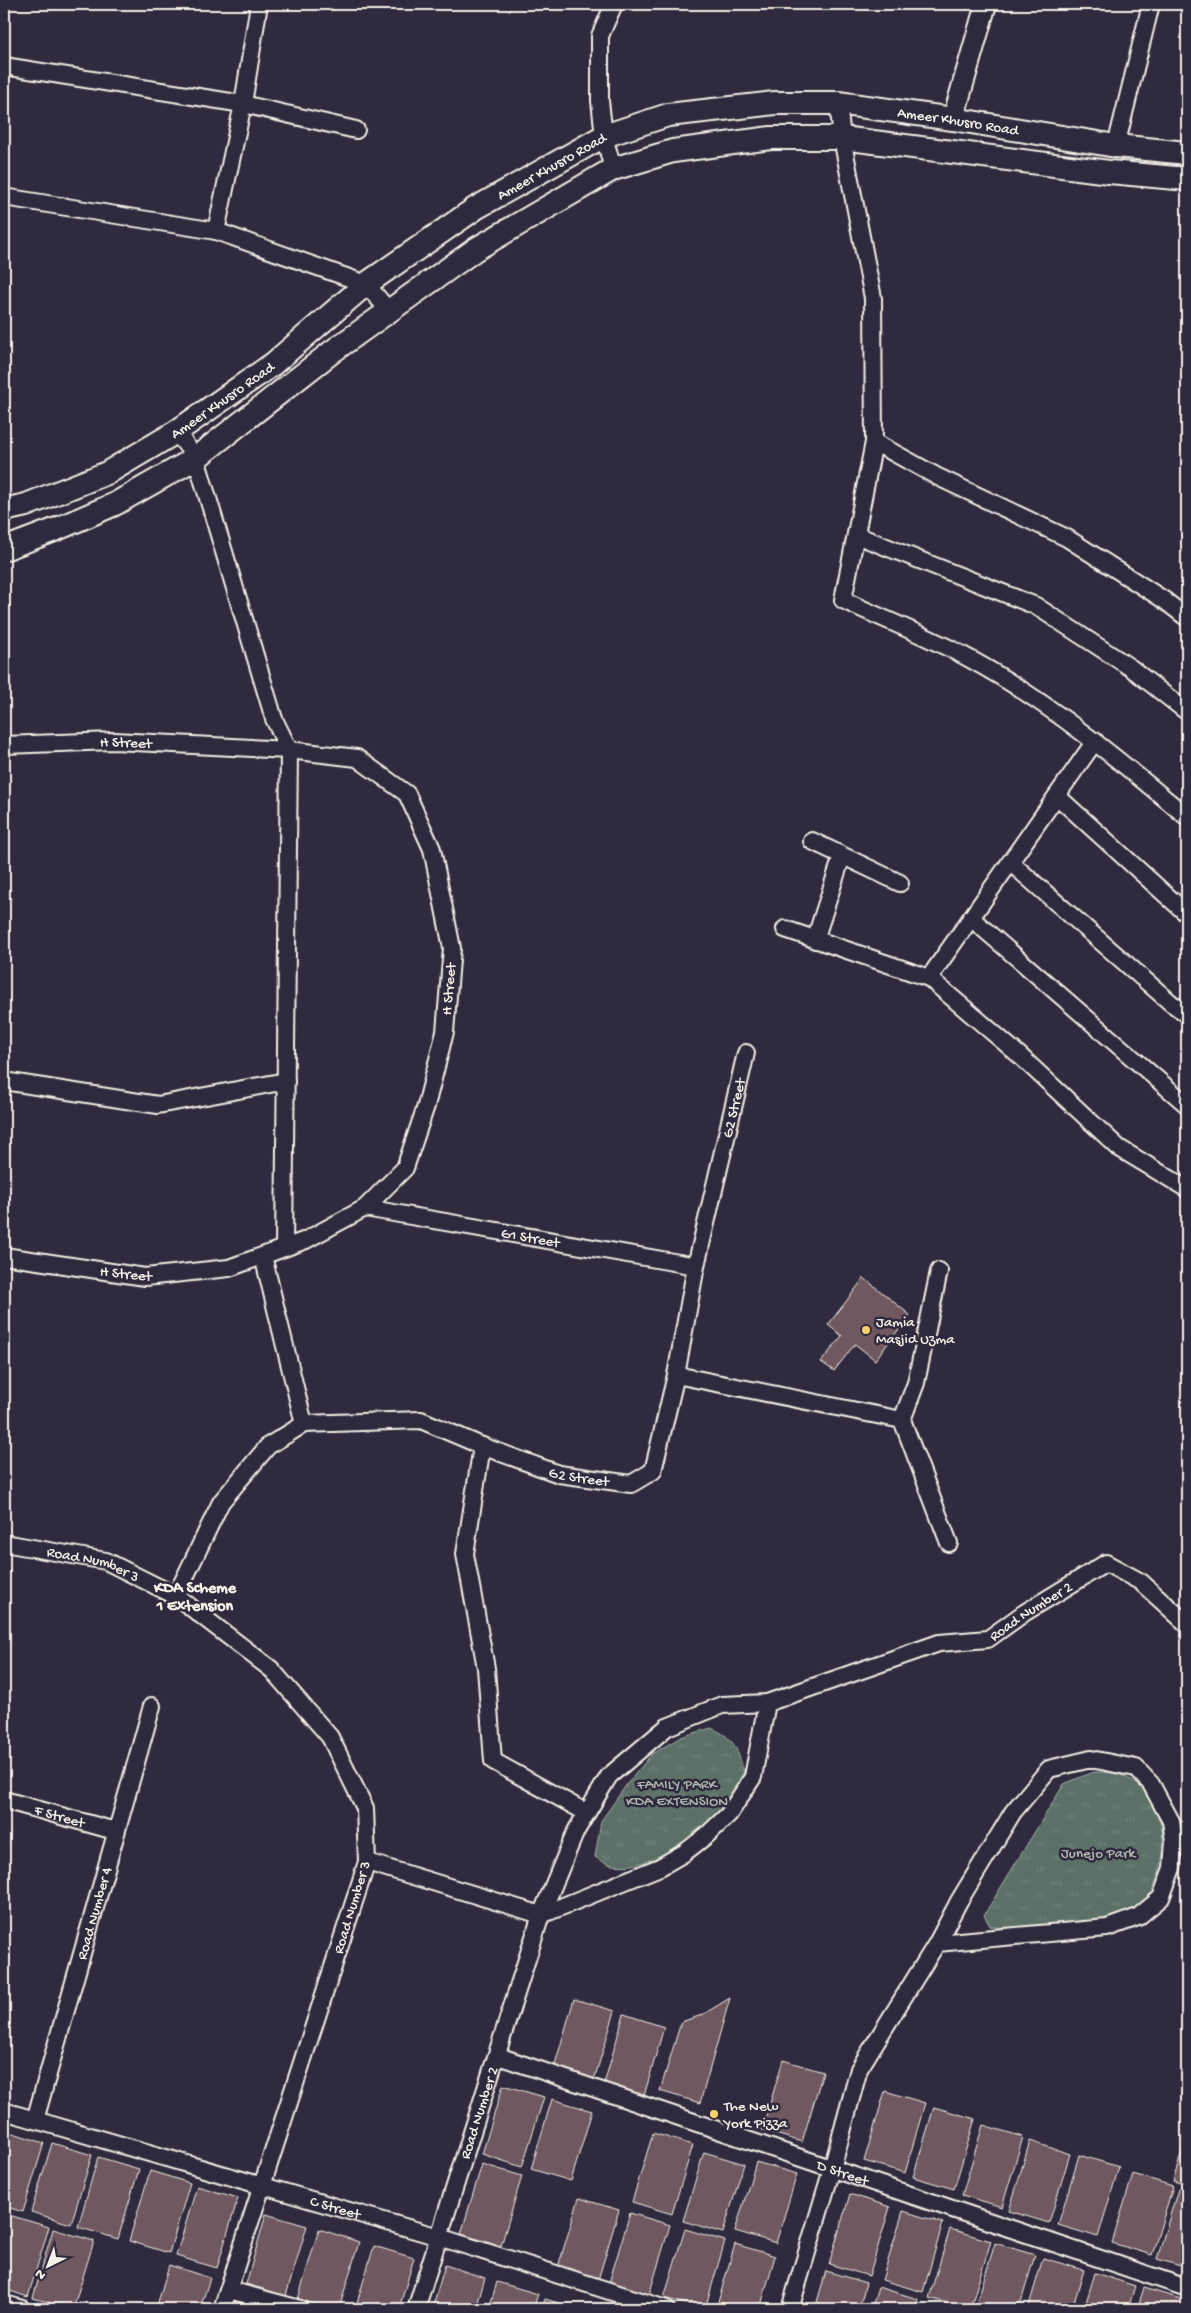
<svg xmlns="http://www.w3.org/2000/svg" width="1191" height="2313" font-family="'Gochi Hand',sans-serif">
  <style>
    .park { fill: url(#park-tufts); stroke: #a8b0a8 }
    .building { fill: #705961; stroke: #f4f1e8 }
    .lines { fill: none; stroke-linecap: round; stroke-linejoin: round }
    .minor-casing { stroke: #f4f1e8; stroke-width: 20 }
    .tertiary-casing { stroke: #f4f1e8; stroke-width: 24 }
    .secondary-casing { stroke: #f4f1e8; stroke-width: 26 }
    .minor { stroke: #2f2a3d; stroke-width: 16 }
    .tertiary { stroke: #2f2a3d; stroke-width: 20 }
    .secondary { stroke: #2f2a3d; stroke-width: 22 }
    .poi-dot { fill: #ffd166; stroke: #2f2a3d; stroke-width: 2 }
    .labels { text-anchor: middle; stroke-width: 5; stroke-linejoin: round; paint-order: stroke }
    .street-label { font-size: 15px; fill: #f4f1e8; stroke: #2f2a3d }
    .poi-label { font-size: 15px; fill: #f4f1e8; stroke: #2f2a3d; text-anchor: start }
    .park-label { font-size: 15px; fill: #afb6ae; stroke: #2f2a3d }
    .neighbourhood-label { font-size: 16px; font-weight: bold; fill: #f4f1e8; stroke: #2f2a3d }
  </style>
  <defs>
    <pattern id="park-tufts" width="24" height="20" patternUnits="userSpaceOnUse" patternTransform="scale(1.25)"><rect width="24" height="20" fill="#5b6f67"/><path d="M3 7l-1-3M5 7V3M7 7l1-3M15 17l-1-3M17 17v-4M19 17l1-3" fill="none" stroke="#73847d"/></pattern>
  </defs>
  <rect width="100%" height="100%" fill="#2f2a3d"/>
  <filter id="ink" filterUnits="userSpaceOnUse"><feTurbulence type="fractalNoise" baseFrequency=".02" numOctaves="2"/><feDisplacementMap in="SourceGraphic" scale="10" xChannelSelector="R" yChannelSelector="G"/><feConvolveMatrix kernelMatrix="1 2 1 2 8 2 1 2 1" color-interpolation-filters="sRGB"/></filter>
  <g filter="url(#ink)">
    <g class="park">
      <path d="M711 1728C735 1738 736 1747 744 1771 738 1781 734 1793 727 1802 703 1831 653 1872 612 1865 606 1864 600 1860 595 1857L601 1821 627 1784 652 1754 681 1737Z"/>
      <path d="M1093 1772C1108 1772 1119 1772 1133 1781 1164 1802 1170 1849 1156 1881 1154 1885 1153 1891 1150 1894 1144 1900 1133 1910 1125 1913 1092 1924 1023 1934 990 1926L984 1915 1064 1784Z"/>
    </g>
    <g class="building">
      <path d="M864 1278 910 1315 875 1360 855 1344 834 1371 821 1362 842 1336 828 1325Z"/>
      <path d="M730 1998 700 2103 660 2091 681 2022 702 2015Z"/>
      <path d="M574 1999 615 2011 594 2080 554 2068Z"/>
      <path d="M624 2014 664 2027 644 2096 604 2084Z"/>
      <path d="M783 2060 823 2072 802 2142 762 2130Z"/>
      <path d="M503 2085 544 2097 522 2167 482 2154Z"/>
      <path d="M885 2091 925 2103 905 2173 864 2161Z"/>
      <path d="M552 2099 592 2111 571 2181 531 2169Z"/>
      <path d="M934 2107 975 2119 954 2189 913 2177Z"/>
      <path d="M983 2125 1023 2137 1002 2207 962 2195Z"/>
      <path d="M4 2130 44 2143 23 2212 4 2206Z"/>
      <path d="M653 2133 693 2145 672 2214 632 2202Z"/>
      <path d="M1187 2135V2185L1173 2181Z"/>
      <path d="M1030 2141 1070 2154 1049 2223 1009 2211Z"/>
      <path d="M52 2143 92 2155 71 2224 31 2212Z"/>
      <path d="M704 2152 744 2164 723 2233 683 2221Z"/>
      <path d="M1079 2155 1119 2167 1098 2237 1058 2225Z"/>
      <path d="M98 2157 139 2169 118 2239 78 2227Z"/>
      <path d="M756 2162 797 2174 776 2243 735 2231Z"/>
      <path d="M482 2164 522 2176 501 2246 461 2234Z"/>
      <path d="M150 2171 190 2183 169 2253 129 2241Z"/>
      <path d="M1133 2174 1173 2186 1152 2255 1112 2243Z"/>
      <path d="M197 2186 238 2198 217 2268 176 2256Z"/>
      <path d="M1178 2189 1187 2192V2268L1157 2259Z"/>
      <path d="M850 2194 890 2207 869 2276 829 2264Z"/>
      <path d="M579 2198 619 2210 598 2280 558 2267Z"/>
      <path d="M903 2211 943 2223 923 2292 882 2280Z"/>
      <path d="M630 2213 670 2225 649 2295 609 2283Z"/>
      <path d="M266 2214 307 2226 286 2296 246 2284Z"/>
      <path d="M9 2215 49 2227 28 2297 4 2289V2231Z"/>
      <path d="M53 2229 94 2241 73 2309 33 2298Z"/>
      <path d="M319 2229 359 2242 339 2309H331L298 2299Z"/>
      <path d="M685 2229 725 2241 705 2309 664 2298Z"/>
      <path d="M950 2229 991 2241 970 2309 929 2298Z"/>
      <path d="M995 2243 1035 2255 1019 2309H975Z"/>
      <path d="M735 2244 775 2256 760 2309H716Z"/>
      <path d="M374 2246 414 2258 399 2309H355Z"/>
      <path d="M1043 2258 1084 2270 1072 2309H1028Z"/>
      <path d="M169 2265 210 2278 200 2309H156Z"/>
      <path d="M445 2265 485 2278 476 2309H432Z"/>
      <path d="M826 2271 866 2283 859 2309H815Z"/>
      <path d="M1095 2273 1135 2286 1128 2309H1084Z"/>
      <path d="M497 2282 538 2294 533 2309H489Z"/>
      <path d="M878 2287 918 2299 915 2309H871Z"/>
      <path d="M1144 2288 1184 2300 1181 2309H1137Z"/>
      <path d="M545 2299 579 2309H542Z"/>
      <path d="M233 2300 265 2309H231Z"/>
      <path d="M926 2304 942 2309H925Z"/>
    </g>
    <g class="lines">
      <g class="minor-casing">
        <g id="minor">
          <path d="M4 66 243 104 356 130"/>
          <path d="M838 103 842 138 873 298 874 442 843 600C885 620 930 637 970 659 1049 702 1119 760 1187 817"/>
          <path d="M1116 146 1151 4"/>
          <path d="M613 169 604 136 600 101V36L614 4"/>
          <path d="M4 197 216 231 366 284 390 312"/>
          <path d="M216 231 243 104 259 4"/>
          <path d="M176 432 196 458 274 719 289 750 284 1248"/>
          <path d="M874 442 938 477 1067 538 1164 600 1187 618"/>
          <path d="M856 535 1036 606 1131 668 1187 712"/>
          <path id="s1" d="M4 745 114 741 289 750 357 758 407 794 432 849 452 948 445 1032 426 1106 405 1168 365 1208 306 1240 229 1268 145 1277 4 1256"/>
          <path d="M1057 796 1187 914"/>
          <path d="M812 841 900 883"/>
          <path d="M1010 862 1171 1003 1187 1014"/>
          <path d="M971 918 1187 1105"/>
          <path d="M785 929 929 978 1018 1054 1119 1148 1187 1189"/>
          <path d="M815 940 842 856"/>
          <path d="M929 978 1095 741"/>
          <path d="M4 1081 158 1105 286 1081"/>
          <path id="s2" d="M365 1208 696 1266"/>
          <path d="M263 1256 304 1424"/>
          <path d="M676 1375 902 1420 916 1383 939 1271"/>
          <path d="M902 1420 949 1543"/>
          <path d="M482 1446 465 1554 486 1668 493 1761 587 1813"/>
          <path id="s3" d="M4 1543 106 1561 176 1596 271 1669 330 1737 365 1808 367 1862 222 2309"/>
          <path id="s4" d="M176 1596 221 1502 268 1446 304 1424 421 1420 482 1446 559 1474 631 1484 653 1471 676 1375 696 1266 746 1053"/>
          <path id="s5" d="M4 1800 115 1831"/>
          <path d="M367 1862 541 1915 660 1867 684 1853 707 1835 729 1814 753 1777 767 1703"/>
          <path id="s6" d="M498 2056 1187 2288"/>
          <path id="s7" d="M4 2111 439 2237 666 2309"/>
          <path id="s8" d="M35 2120 152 1706"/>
          <path d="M229 2290 300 2309"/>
          <path d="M4 2304 22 2309"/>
          <path id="s9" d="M416 2309 541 1915 576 1831 609 1776 667 1727 722 1705 767 1703 939 1643 988 1639 1024 1613 1106 1563 1141 1582 1187 1624"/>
          <path d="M790 2309 832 2169 859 2069 937 1943 959 1901 1013 1812 1049 1769 1091 1759 1136 1768 1151 1784 1171 1821 1174 1841 1172 1868 1161 1898 1138 1917 1107 1928 937 1943"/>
        </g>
      </g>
      <g class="tertiary-casing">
        <path id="tertiary" d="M953 119 986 4"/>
      </g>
      <g class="secondary-casing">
        <g id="secondary">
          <path id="s10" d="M4 510 26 505 107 473 176 432 273 364 366 284 476 208 604 136 668 115 775 103H838L953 119 1116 146 1187 153"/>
          <path d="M4 549 57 529 115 504 196 458 333 351 476 249 613 169 673 151 771 138H842L1109 172 1187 179"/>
        </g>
      </g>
      <use href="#minor" class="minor"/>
      <use href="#tertiary" class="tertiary"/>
      <use href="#secondary" class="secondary"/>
    </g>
  </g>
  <g class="poi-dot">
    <circle cx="866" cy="1330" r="5"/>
    <circle cx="714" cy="2114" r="5"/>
  </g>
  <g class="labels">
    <g class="street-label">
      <text dy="5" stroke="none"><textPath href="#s10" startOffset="1071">Ameer Khusro Road</textPath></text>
      <text dy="5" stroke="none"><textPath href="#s10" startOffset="651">Ameer Khusro Road</textPath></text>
      <text dy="5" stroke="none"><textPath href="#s10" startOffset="246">Ameer Khusro Road</textPath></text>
      <text dy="5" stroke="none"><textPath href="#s1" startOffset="122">H Street</textPath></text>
      <text transform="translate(448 989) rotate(-85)" y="5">H Street</text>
      <text dy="5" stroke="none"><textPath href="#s4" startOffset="955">G2 Street</textPath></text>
      <text dy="5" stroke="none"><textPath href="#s2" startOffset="168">G1 Street</textPath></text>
      <text transform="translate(126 1273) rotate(6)" y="5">H Street</text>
      <text dy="5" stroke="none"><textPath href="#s4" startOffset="505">G2 Street</textPath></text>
      <text dy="5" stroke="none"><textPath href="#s3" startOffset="92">Road Number 3</textPath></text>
      <text dy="5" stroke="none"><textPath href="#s9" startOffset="1031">Road Number 2</textPath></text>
      <text dy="5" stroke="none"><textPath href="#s5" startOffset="58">F Street</textPath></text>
      <text transform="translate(351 1907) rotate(-73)" y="5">Road Number 3</text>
      <text dy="5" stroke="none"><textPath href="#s8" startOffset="215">Road Number 4</textPath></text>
      <text dy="5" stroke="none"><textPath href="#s9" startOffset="206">Road Number 2</textPath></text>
      <text dy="5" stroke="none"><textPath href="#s6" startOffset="364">D Street</textPath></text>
      <text dy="5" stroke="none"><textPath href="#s7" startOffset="345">C Street</textPath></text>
    </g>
    <g class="poi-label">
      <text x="876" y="1326">Jamia<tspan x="876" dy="17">Masjid Uzma</tspan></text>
      <text x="724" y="2110">The New<tspan x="724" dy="17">York Pizza</tspan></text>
    </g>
    <g class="park-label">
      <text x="677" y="1788">FAMILY PARK<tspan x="677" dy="17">KDA EXTENSION</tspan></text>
      <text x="1098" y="1857">Junejo Park</text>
    </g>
    <g class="neighbourhood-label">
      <text x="195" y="1592">KDA Scheme<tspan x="195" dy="18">1 Extension</tspan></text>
    </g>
  </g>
  <rect width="1191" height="2313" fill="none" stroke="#2f2a3d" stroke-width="20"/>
  <rect x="10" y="10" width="1171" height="2293" fill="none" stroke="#f4f1e8" stroke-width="2" filter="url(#ink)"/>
  <g transform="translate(48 2266) rotate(222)" stroke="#2f2a3d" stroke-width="4" paint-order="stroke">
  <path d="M0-4L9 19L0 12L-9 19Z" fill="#f4f1e8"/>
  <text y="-8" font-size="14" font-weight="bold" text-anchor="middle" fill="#f4f1e8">N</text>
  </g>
</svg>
